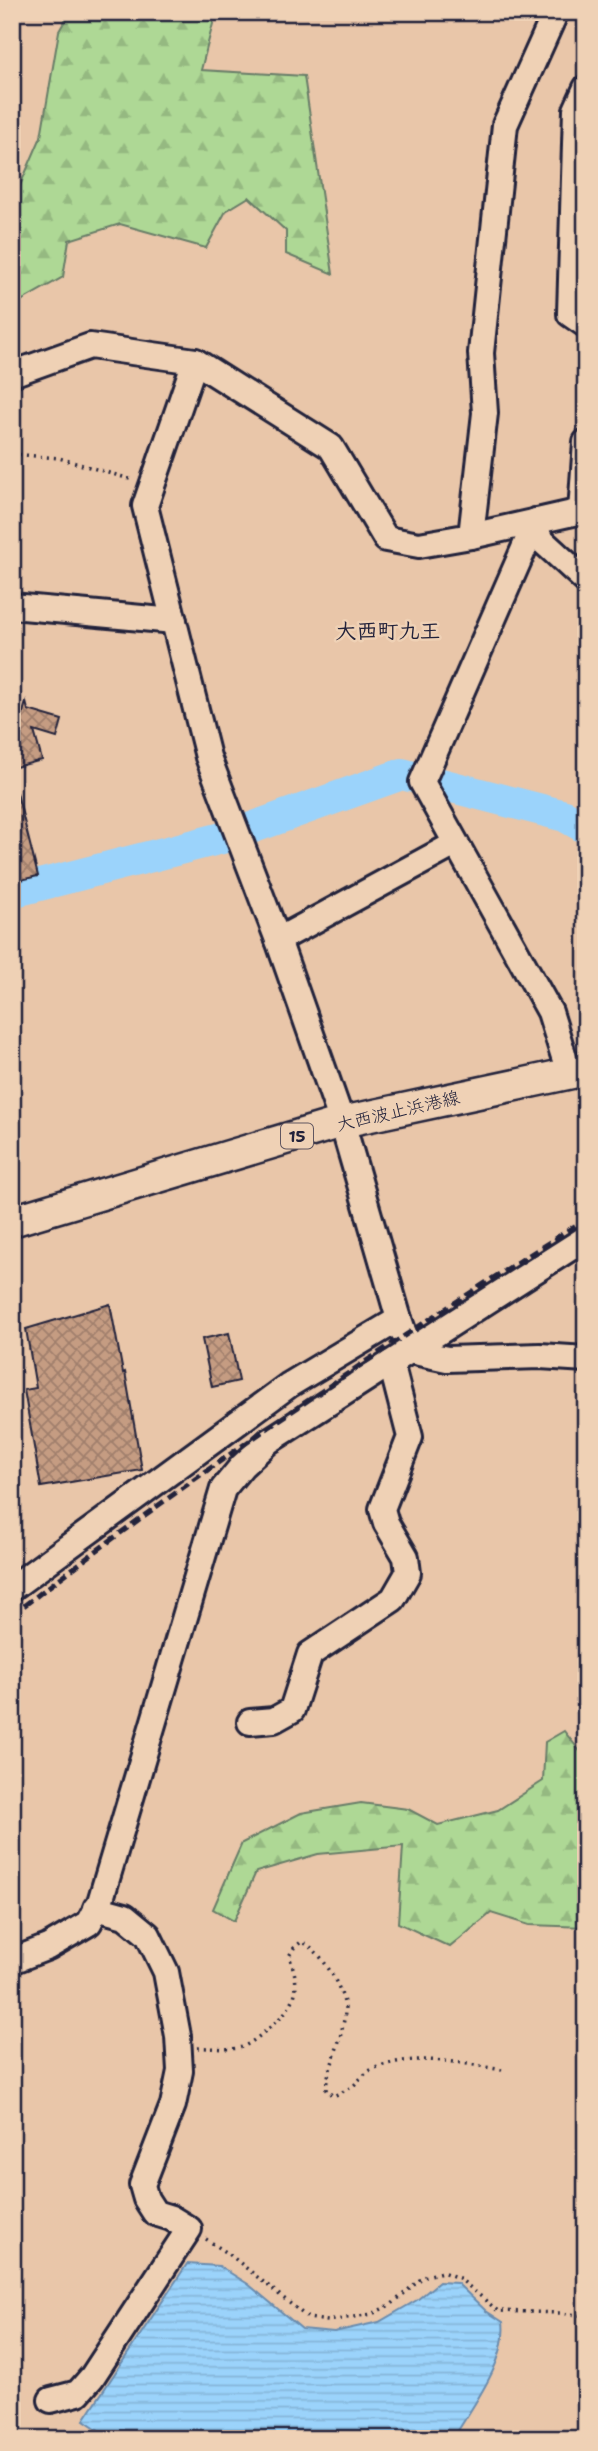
<svg xmlns="http://www.w3.org/2000/svg" width="598" height="2451" font-family="'Shantell Sans','Klee One',sans-serif">
  <style>
    .forest { fill: url(#forest-firs); stroke: #687d68; stroke-width: 2 }
    .water { fill: url(#water-rules); stroke: #6b8cae; stroke-width: 2 }
    .lines { fill: none; stroke-linecap: round; stroke-linejoin: round }
    .river { stroke: #9bd3fb; stroke-width: 32 }
    .building { fill: url(#building-cross-hatch); stroke: #22223b; stroke-width: 2 }
    .minor-casing { stroke: #22223b; stroke-width: 30 }
    .major-casing { stroke: #22223b; stroke-width: 35 }
    .path { stroke: #22223b; stroke-width: 3.5; stroke-dasharray: 2 5; stroke-linecap: butt }
    .minor { stroke: #efd1b5; stroke-width: 24 }
    .major { stroke: #efd1b5; stroke-width: 30 }
    .rail { stroke: #22223b; stroke-width: 5; stroke-dasharray: 10 5; stroke-linecap: butt }
    .labels { text-anchor: middle; stroke-width: 5; stroke-linejoin: round; paint-order: stroke }
    .shield { fill: #efd1b5; stroke: #605660; stroke-width: 2 }
    .shield-label { font-size: 16px; font-weight: bold; fill: #22223b }
    .street-label { font-size: 18px; fill: #22223b; stroke: #efd1b5 }
    .quarter-label { font-size: 21px; font-weight: bold; fill: #22223b; stroke: #efd1b5 }
  </style>
  <defs>
    <pattern id="forest-firs" width="22" height="20" patternUnits="userSpaceOnUse" patternTransform="scale(1.75)"><rect width="22" height="20" fill="#aed895"/><path d="M5 1l3.5 6h-7zM16 11l3.5 6h-7z" fill="#95b981"/></pattern>
    <pattern id="water-rules" width="6" height="5" patternUnits="userSpaceOnUse" patternTransform="scale(1.75)"><rect width="6" height="5" fill="#9bd3fb"/><path d="M0 2.5h6" fill="none" stroke="#85b5d8"/></pattern>
    <pattern id="building-cross-hatch" width="8" height="8" patternUnits="userSpaceOnUse" patternTransform="scale(1.75)"><rect width="8" height="8" fill="#c59c82"/><path d="M0 0l8 8M0 8l8-8" fill="none" stroke="#a07f6c"/></pattern>
  </defs>
  <rect width="100%" height="100%" fill="#e9c6a9"/>
  <filter id="ink" filterUnits="userSpaceOnUse"><feTurbulence type="fractalNoise" baseFrequency=".0143" numOctaves="2"/><feDisplacementMap in="SourceGraphic" scale="14" xChannelSelector="R" yChannelSelector="G"/><feConvolveMatrix kernelMatrix="1 2 1 2 8 2 1 2 1" color-interpolation-filters="sRGB"/></filter>
  <g filter="url(#ink)">
    <g class="forest">
      <path d="M70 12H216L201 70 304 76 333 274 286 254V231L249 197 226 211 206 248 120 224 69 240 63 277 12 306V204L41 137 59 31Z"/>
      <path d="M564 1731 586 1759V1927L529 1925 491 1913 450 1947 398 1923 403 1846 318 1854 256 1872 234 1921 213 1909 242 1843 301 1813 361 1803 408 1809 438 1825 498 1810 543 1781 545 1742Z"/>
    </g>
    <path class="water" d="M187 2264 219 2266 248 2284 302 2329 334 2332 379 2322 417 2300 439 2282 457 2283 486 2311 503 2322C508 2361 472 2406 453 2439H112L84 2420Z"/>
    <g class="lines">
      <path class="river" d="M12 892 226 837 402 774 565 816 586 828"/>
    </g>
    <g class="building">
      <path d="M26 702 28 710 62 720 57 738 34 731 42 760 12 768V751Z"/>
      <path d="M12 793H17L38 876 12 882Z"/>
      <path d="M110 1304 123 1373 125 1372 142 1470 41 1487 24 1390 36 1388 26 1329Z"/>
      <path d="M229 1333 239 1381 212 1387 202 1339Z"/>
    </g>
    <g class="lines">
      <g class="minor-casing">
        <g id="minor">
          <path d="M586 88 576 110 570 314 586 325"/>
          <path d="M195 361 145 506 208 757 278 940 342 1122 399 1319 410 1351"/>
          <path d="M12 374 90 346 195 361 331 447 386 539 419 545 471 536 485 413 481 353 505 125 553 18"/>
          <path d="M581 511 586 442"/>
          <path d="M536 521 422 782 550 1012 569 1073"/>
          <path d="M536 521 539 538 586 581"/>
          <path d="M471 536 586 510"/>
          <path d="M12 606 174 621"/>
          <path d="M278 940 455 844"/>
          <path d="M410 1351 447 1359 540 1356 586 1359"/>
          <path d="M12 1588 289 1385 399 1319"/>
          <path d="M250 1722 274 1720 292 1710 310 1654 393 1599 408 1573 406 1557 386 1523 382 1509 410 1437 391 1363"/>
          <path d="M12 1961 48 1947 89 1923 100 1902 223 1489 242 1466 269 1441 586 1238"/>
          <path d="M51 2400 78 2393 92 2377 189 2229 171 2218 155 2213 146 2199 142 2185 173 2105 180 2071 178 2036 166 1972 148 1935 125 1916 96 1908"/>
        </g>
      </g>
      <g class="major-casing">
        <path id="major" d="M12 1221 342 1122 586 1070"/>
      </g>
      <g class="path">
        <path d="M12 454 59 458 133 480"/>
        <path d="M198 2048C211 2047 230 2051 242 2047 252 2043 262 2034 269 2028 297 2004 302 1990 289 1956L294 1948 301 1942C319 1945 347 1995 345 2012 343 2034 333 2058 327 2080L326 2090 333 2096C340 2093 347 2090 353 2086 360 2080 364 2073 373 2069 410 2052 464 2063 502 2070"/>
        <path d="M206 2239 229 2254 308 2318 328 2321 372 2314 392 2304 423 2277 442 2272 459 2278 498 2311 561 2313 586 2316"/>
      </g>
      <use href="#minor" class="minor"/>
      <use href="#major" class="major"/>
      <path class="rail" d="M12 1615C196 1472 389 1343 586 1219"/>
    </g>
  </g>
  <g class="labels">
    <rect class="shield" x="281" y="1123.5" width="32" height="25" rx="5"/>
    <g class="shield-label">
      <text x="297" y="1142">15</text>
    </g>
    <g class="street-label">
      <text transform="translate(398 1111) rotate(-13)" y="6">大西波止浜港線</text>
    </g>
    <g class="quarter-label">
      <text x="388" y="638">大西町九王</text>
    </g>
  </g>
  <rect width="598" height="2451" fill="none" stroke="#efd1b5" stroke-width="42"/>
  <rect x="21" y="21" width="556" height="2409" fill="none" stroke="#22223b" stroke-width="2.5" filter="url(#ink)"/>
</svg>
